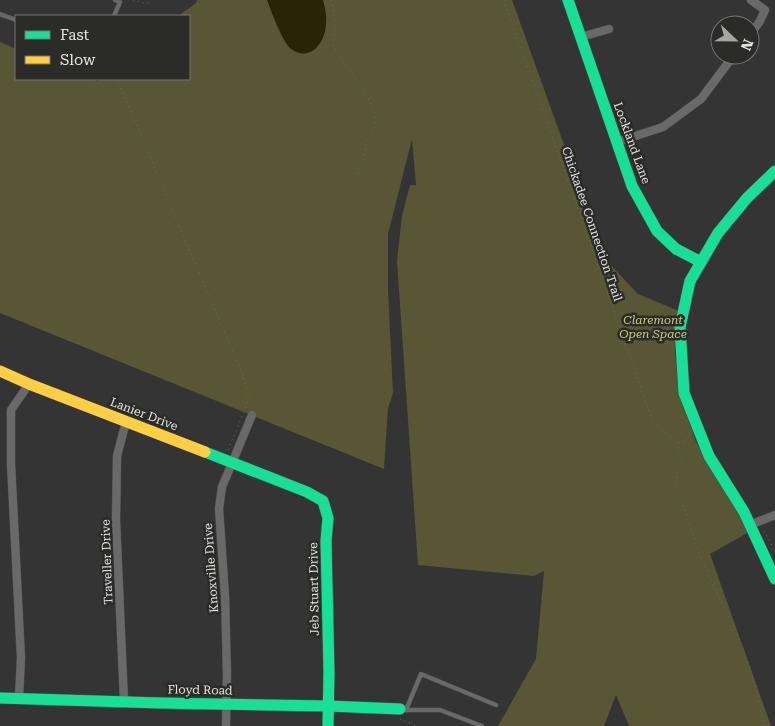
<svg xmlns="http://www.w3.org/2000/svg" width="775" height="726" font-family="'Roboto Serif',serif">
  <style>
    .green { fill: #585634 }
    .water { fill: #282505 }
    .lines { fill: none; stroke-linecap: round; stroke-linejoin: round }
    .lane-casing { stroke: #505050; stroke-width: 5 }
    .street-casing { stroke: #505050; stroke-width: 9 }
    .fast-casing { stroke: #505050; stroke-width: 12 }
    .slow-casing { stroke: #505050; stroke-width: 12 }
    .path { stroke: #6b6b6b; stroke-width: 1; stroke-dasharray: 1 4; stroke-linecap: butt }
    .lane { stroke: #69696a; stroke-width: 4 }
    .street { stroke: #69696a; stroke-width: 8 }
    .fast { stroke: #16e098; stroke-width: 11 }
    .slow { stroke: #ffcf43; stroke-width: 11 }
    .labels { text-anchor: middle; stroke-width: 5; stroke-linejoin: round; paint-order: stroke }
    .street-label { font-size: 12px; fill: #e3e3e2; stroke: #2b2b29 }
    .park-label { font-size: 12px; font-style: italic; fill: #cec77c; stroke: #2b2b29 }
  </style>
  <rect width="100%" height="100%" fill="#343434"/>
  <path class="green" d="M197 0H512L605 259 638 294 679 311 675 353 679 392 696 442 749 532 710 554 771 726H629L616 695 604 726H498L536 659 544 571 534 576 418 565 397 261 402 216 410 185H416L412 139 388 234V289L393 393 388 408 384 469 0 313V42L16 49V79H91L97 81 100 79H189V16H178L196 3Z"/>
  <path class="water" d="M267 0H323C325 8 327 15 326 23 326 41 311 63 291 49 283 43 271 11 267 0Z"/>
  <g class="lines">
    <g class="lane-casing">
      <g id="lane">
        <path d="M0 14 16 20"/>
        <path d="M114 16 120 2 115 0"/>
        <path d="M404 710H440L482 726"/>
        <path d="M406 710 421 674 496 705"/>
      </g>
    </g>
    <g class="street-casing">
      <g id="street">
        <path d="M750 35 760 21 765 10 751 0"/>
        <path d="M581 37 609 29"/>
        <path d="M617 142 663 127 701 99 734 55"/>
        <path d="M750 525 775 515"/>
        <path d="M19 698 21 658 11 464V410L29 384"/>
        <path d="M124 701 116 520 117 456 126 422"/>
        <path d="M226 726 227 675 225 596 219 508 222 487 252 415"/>
      </g>
    </g>
    <g class="fast-casing">
      <g id="fast">
        <path d="M568 0 632 186 657 231 676 249 701 262"/>
        <path d="M775 171 747 198 718 233 690 281 680 327 684 393 709 456 744 512 775 579"/>
        <path d="M205 452 307 492 323 501 328 518 326 541 329 672 328 726"/>
        <path d="M0 698 160 703 328 706 400 709"/>
      </g>
    </g>
    <g class="slow-casing">
      <path id="slow" d="M0 371 29 384 205 452"/>
    </g>
    <g class="path">
      <path d="M133 0 143 3H148L150 0"/>
      <path d="M331 0 335 17V29L333 43 334 47 342 61 363 88 376 115V123L372 134 367 140 364 160 357 171 358 179"/>
      <path d="M504 0 654 425 667 433 678 444 681 458 675 483 704 566 738 636 750 667 765 726"/>
      <path d="M117 79 243 376 248 391V402L228 450"/>
      <path d="M678 443 691 438"/>
      <path d="M764 531 765 532 775 552"/>
      <path d="M400 719 418 726"/>
    </g>
    <use href="#lane" class="lane"/>
    <use href="#street" class="street"/>
    <use href="#fast" class="fast"/>
    <use href="#slow" class="slow"/>
  </g>
  <g class="labels">
    <g class="street-label">
      <text transform="translate(632 143) rotate(70)" y="4">Lockland Lane</text>
      <text transform="translate(592 224) rotate(71)" y="4">Chickadee Connection Trail</text>
      <text transform="translate(144 414) rotate(21)" y="4">Lanier Drive</text>
      <text transform="translate(107 562) rotate(-92)" y="4">Traveller Drive</text>
      <text transform="translate(211 568) rotate(-94)" y="4">Knoxville Drive</text>
      <text transform="translate(314 589) rotate(-91)" y="4">Jeb Stuart Drive</text>
      <text transform="translate(200 690) rotate(1)" y="4">Floyd Road</text>
    </g>
    <g class="park-label">
      <text x="653" y="324">Claremont<tspan x="653" dy="14">Open Space</tspan></text>
    </g>
  </g>
  <rect x="15" y="15" width="175" height="65" fill="#2b2b29" stroke="#757573"/>
  <rect x="25" y="31" width="25" height="8" fill="#16e098" stroke="#757573"/>
  <text x="60" y="40" font-size="15" fill="#e3e3e2">Fast</text>
  <rect x="25" y="56" width="25" height="8" fill="#ffcf43" stroke="#757573"/>
  <text x="60" y="65" font-size="15" fill="#e3e3e2">Slow</text>
  <g transform="translate(735 40) rotate(112)"><circle r="24" fill="#2b2b29" stroke="#757573"/>
  <path d="M0-4L9 19L0 12L-9 19Z" fill="#a6a6a5"/>
  <text y="-8" font-size="14" font-weight="bold" text-anchor="middle" fill="#e3e3e2">N</text>
  </g>
</svg>
